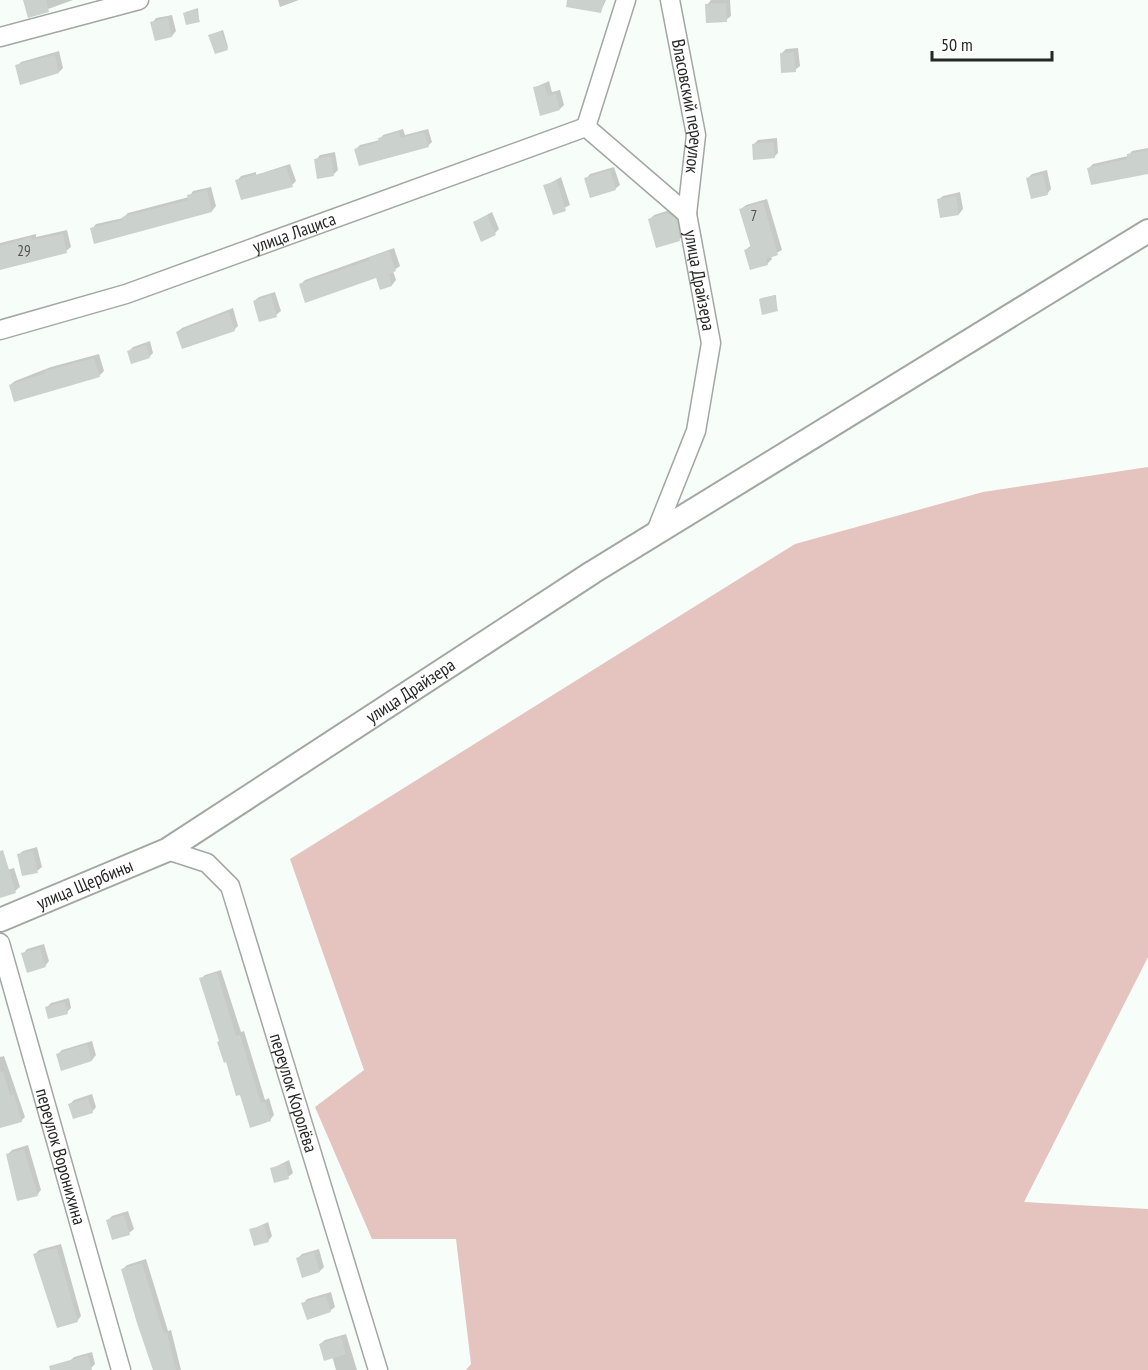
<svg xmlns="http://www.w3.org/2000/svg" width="1148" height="1370" font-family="'PT Sans Narrow',sans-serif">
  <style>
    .green { fill: #e5c3be }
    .shadow { fill: #0003 }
    .building { fill: #cbd1cd }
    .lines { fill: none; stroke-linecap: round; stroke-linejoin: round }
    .minor-casing { stroke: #a2a7a4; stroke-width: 21 }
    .tertiary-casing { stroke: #a2a7a4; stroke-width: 26 }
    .minor { stroke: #fff; stroke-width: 18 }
    .tertiary { stroke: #fff; stroke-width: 22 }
    .labels { text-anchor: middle; stroke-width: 6; stroke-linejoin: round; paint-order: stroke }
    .number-label { font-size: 15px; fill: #4e524f }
    .street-label { font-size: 18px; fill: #252725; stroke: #fff }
  </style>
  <rect width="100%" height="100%" fill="#f7fdf9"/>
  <path class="green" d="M1148 467V957L1024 1202 1148 1209V1370H466L471 1364 456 1239H372L315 1107 364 1070 290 859 795 544 983 492Z"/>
  <g class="shadow">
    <path d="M25 0H73L29 16Z"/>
    <path d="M278 0H299L280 7Z"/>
    <path d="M585 0H606L601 11Z"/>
    <path d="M711 0H730L731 16 726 20 707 5Z"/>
    <path d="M198 8 199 20 184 14 186 12Z"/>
    <path d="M172 15 176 31 172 36 152 23 156 18Z"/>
    <path d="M223 30 228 47 227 49 210 35Z"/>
    <path d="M798 48 800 66 795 70 781 54 786 49Z"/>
    <path d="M59 51 63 68 59 72 17 66 21 62Z"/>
    <path d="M549 81 552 92 560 90 564 105 560 109 534 88Z"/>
    <path d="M403 129 405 135 428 129 432 142 428 146 356 149 360 145 380 140 383 135Z"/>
    <path d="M777 138 778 153 774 157 754 144 758 140Z"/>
    <path d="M1148 148V173L1089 168 1093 164 1128 156 1132 151Z"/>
    <path d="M335 152 338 170 334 174 316 160 320 155Z"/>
    <path d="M290 164 296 181 292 185 237 181 241 176 256 172V175Z"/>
    <path d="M614 167 620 185 615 189 586 179 590 174Z"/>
    <path d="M1047 170 1051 189 1047 194 1027 179 1032 174Z"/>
    <path d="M561 177 570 205 554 213 545 186Z"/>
    <path d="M211 187 216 206 212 211 92 229 96 224 123 218 128 213 189 197 193 191Z"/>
    <path d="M960 192 963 209 959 214 938 200 943 196Z"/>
    <path d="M767 199 782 250 771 256 772 259 767 264 745 250 752 245 741 209 746 205Z"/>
    <path d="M673 209 681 215 684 235 680 239 650 219 654 215Z"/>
    <path d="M492 212 499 229 495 233 474 222Z"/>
    <path d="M67 230 71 247 66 251 0 268V243L36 234V237Z"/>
    <path d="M394 248 400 266 393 271 396 280 392 285 381 288 377 276 301 284 305 280Z"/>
    <path d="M275 292 281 311 276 315 254 301 259 297Z"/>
    <path d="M776 295 777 310 760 299 762 298Z"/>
    <path d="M233 308 238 326 234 330 177 332 182 328Z"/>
    <path d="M150 341 153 353 149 357 129 351 133 347Z"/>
    <path d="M99 354 104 371 99 376 10 385 15 381 51 367Z"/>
    <path d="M37 847 42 867 37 871 18 855 23 851Z"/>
    <path d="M14 868 20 887 15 891 0 872Z"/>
    <path d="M44 944 49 961 45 966 23 954 27 949Z"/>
    <path d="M221 970 241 1032 244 1031 265 1100 269 1098 274 1115 270 1120 221 1040 201 979 205 975Z"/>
    <path d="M69 998 71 1008 67 1012 46 1008 51 1003Z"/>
    <path d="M92 1041 96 1055 92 1060 58 1054 62 1050Z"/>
    <path d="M4 1056 25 1117 21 1121 0 1127V1057Z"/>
    <path d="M92 1094 96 1107 92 1112 70 1104 74 1100Z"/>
    <path d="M28 1145 41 1190 37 1195 8 1154 12 1150Z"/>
    <path d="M289 1160 293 1173 288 1177 271 1169Z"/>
    <path d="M128 1211 134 1229 129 1233 107 1221 112 1216Z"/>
    <path d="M268 1222 272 1236 268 1241 251 1230Z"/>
    <path d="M61 1244 81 1316 77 1321 34 1255 39 1250Z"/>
    <path d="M319 1249 324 1267 320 1271 303 1276 298 1258 302 1254Z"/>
    <path d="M146 1259 168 1331 171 1330 181 1370H158L123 1269 127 1265Z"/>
    <path d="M331 1292 335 1307 330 1311 303 1304 307 1299Z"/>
    <path d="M346 1334 357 1370H336L332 1356 320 1344 325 1340Z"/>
    <path d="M92 1352 95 1364 91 1368 72 1370 70 1361 74 1357Z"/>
  </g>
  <g class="building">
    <path d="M23 0H46L49 12 28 18Z"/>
    <path d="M567 0H604L601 13 566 7Z"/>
    <path d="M726 3 727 22 706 23 705 4Z"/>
    <path d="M196 9 200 22 186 25 183 13Z"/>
    <path d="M168 18 172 37 155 41 150 22Z"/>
    <path d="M221 31 228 50 215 54 208 35Z"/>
    <path d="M794 52 796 72 781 73 780 53Z"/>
    <path d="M55 55 59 73 20 85 15 65Z"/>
    <path d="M544 85 548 96 556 94 560 110 540 116 533 87Z"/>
    <path d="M399 132 401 138 424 132 429 147 359 166 354 149 379 142 378 138Z"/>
    <path d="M773 142 775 158 753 160 752 144Z"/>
    <path d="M1148 150V174L1091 185 1087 168 1127 159V154Z"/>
    <path d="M331 156 334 176 317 179 314 159Z"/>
    <path d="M286 167 293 187 241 200 235 180Z"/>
    <path d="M610 170 616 190 590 198 584 178Z"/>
    <path d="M1043 174 1048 195 1031 199 1026 178Z"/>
    <path d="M557 181 566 211 553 215 543 185Z"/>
    <path d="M207 190 212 212 94 244 90 228 123 220 122 217 188 200 187 195Z"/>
    <path d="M956 196 959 215 940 218 937 199Z"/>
    <path d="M763 202 778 255 766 259 768 265 750 270 744 250 751 248 739 209Z"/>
    <path d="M668 213 677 220 680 241 656 248 648 219Z"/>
    <path d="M487 215 496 235 481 242 473 222Z"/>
    <path d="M63 234 67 253 0 270V246L31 237 32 240Z"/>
    <path d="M389 251 396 271 389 274 392 286 380 290 376 278 305 303 299 284 370 260 369 258Z"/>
    <path d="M271 295 277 317 259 322 253 301Z"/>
    <path d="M775 295 778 311 762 315 759 299Z"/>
    <path d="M229 312 235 331 182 349 176 332Z"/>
    <path d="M146 345 150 358 131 364 127 351Z"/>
    <path d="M94 358 100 377 14 402 9 385 45 373V371Z"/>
    <path d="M3 850 16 893 0 898V851Z"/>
    <path d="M33 851 38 873 22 876 17 854Z"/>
    <path d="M40 948 46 967 27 973 21 953Z"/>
    <path d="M217 973 236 1036 240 1035 261 1103 265 1102 271 1121 250 1128 240 1095 236 1096 226 1062 224 1063 217 1042 219 1041 199 978Z"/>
    <path d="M65 1002 68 1014 48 1019 45 1007Z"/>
    <path d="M87 1044 92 1061 61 1071 56 1054Z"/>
    <path d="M3 1071 10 1095 14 1094 22 1122 0 1128V1072Z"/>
    <path d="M88 1098 93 1113 73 1119 68 1104Z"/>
    <path d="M24 1149 38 1196 17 1201 6 1154Z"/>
    <path d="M285 1164 289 1179 274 1183 270 1168Z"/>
    <path d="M124 1215 130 1235 112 1240 106 1220Z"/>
    <path d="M264 1225 269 1242 254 1246 249 1229Z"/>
    <path d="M57 1248 78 1322 57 1328 33 1254Z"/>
    <path d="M314 1252 320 1272 302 1278 296 1258Z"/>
    <path d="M142 1263 164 1334 167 1333 176 1370H153L137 1323 121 1269Z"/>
    <path d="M326 1296 331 1312 307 1320 301 1303Z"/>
    <path d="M341 1337 346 1354 324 1361 319 1344Z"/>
    <path d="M88 1355 92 1370H50L49 1366Z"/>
  </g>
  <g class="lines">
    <g class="minor-casing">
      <g id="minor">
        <path id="s1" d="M626 0 586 127 687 214 711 343 696 431 655 534"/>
        <path id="s2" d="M670 0 696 135 687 214"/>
        <path d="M0 37 139 0"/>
        <path id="s3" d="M0 330 126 294 586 127"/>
        <path id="s4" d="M167 850 207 863 230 886 378 1370"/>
        <path id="s5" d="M0 943 121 1370"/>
      </g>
    </g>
    <g class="tertiary-casing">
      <g id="tertiary">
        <path id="s6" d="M0 920 167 850 593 572 1148 231"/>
      </g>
    </g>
    <use href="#minor" class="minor"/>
    <use href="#tertiary" class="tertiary"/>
  </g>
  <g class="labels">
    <g class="number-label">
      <text x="754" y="221">7</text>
      <text x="24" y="256">29</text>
    </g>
    <g class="street-label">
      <text dy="6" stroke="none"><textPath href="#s2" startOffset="108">Власовский переулок</textPath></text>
      <text dy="6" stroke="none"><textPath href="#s3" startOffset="310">улица Лациса</textPath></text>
      <text dy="6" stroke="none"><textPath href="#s1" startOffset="334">улица Драйзера</textPath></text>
      <text dy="6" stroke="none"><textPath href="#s6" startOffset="472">улица Драйзера</textPath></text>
      <text dy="6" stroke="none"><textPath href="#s6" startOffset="92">улица Щербины</textPath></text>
      <text dy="6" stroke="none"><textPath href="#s4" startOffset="291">переулок Королёва</textPath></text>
      <text dy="6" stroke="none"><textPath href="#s5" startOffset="222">переулок Воронихина</textPath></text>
    </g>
  </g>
  <path d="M932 51v9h120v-9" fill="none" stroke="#252725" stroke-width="3"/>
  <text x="941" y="51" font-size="18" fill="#252725" stroke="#ffffff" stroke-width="4.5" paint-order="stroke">50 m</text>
</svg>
